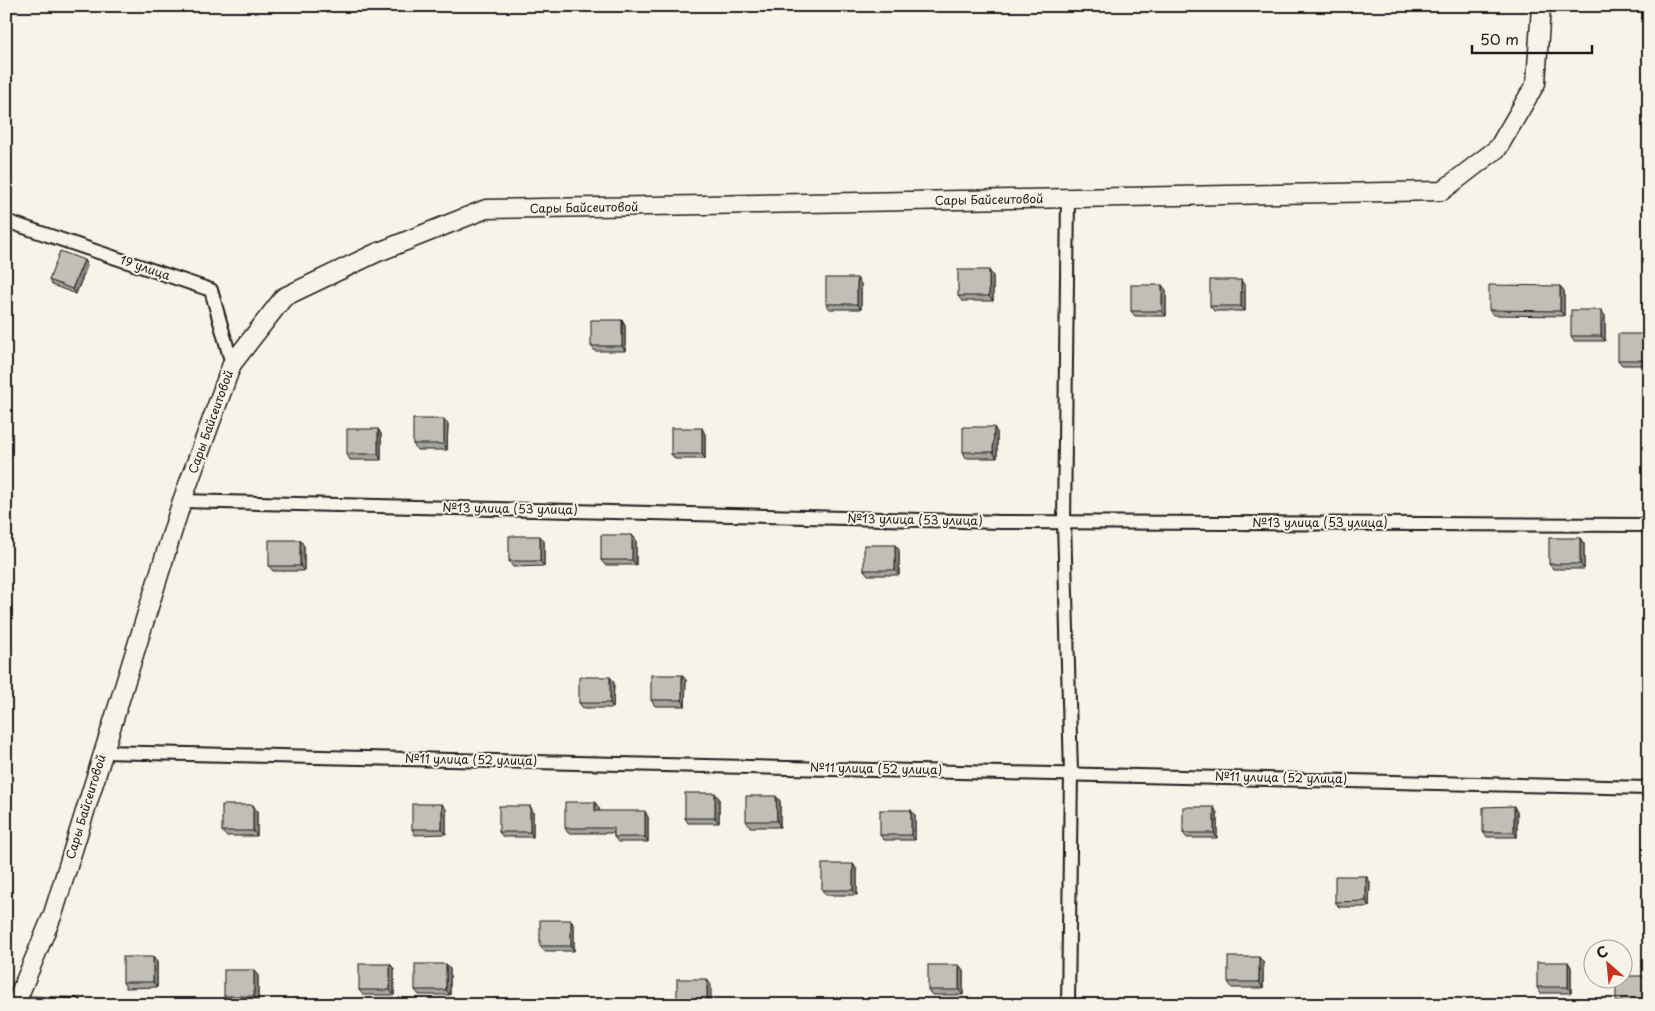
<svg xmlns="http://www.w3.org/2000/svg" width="1655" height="1011" font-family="'Playpen Sans',sans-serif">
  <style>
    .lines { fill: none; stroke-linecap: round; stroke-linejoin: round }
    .street-casing { stroke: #1c1c1c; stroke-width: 16 }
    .secondary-casing { stroke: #1c1c1c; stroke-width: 21 }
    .street { stroke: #f7f3e8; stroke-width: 12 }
    .secondary { stroke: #f7f3e8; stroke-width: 18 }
    .wall { fill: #a5a39c; stroke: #1c1c1c }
    .shaded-wall { fill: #86857f; stroke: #1c1c1c }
    .building { fill: #c0beb5; stroke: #1c1c1c }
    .labels { text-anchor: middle; stroke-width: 4; stroke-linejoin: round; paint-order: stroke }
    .street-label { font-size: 12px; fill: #1c1c1c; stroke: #f7f3e8 }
  </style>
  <rect width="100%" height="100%" fill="#f7f3e8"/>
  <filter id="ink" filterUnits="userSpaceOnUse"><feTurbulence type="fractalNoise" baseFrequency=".02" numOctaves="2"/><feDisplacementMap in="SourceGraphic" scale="10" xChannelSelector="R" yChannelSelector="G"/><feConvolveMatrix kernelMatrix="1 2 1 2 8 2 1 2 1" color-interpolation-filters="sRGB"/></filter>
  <g filter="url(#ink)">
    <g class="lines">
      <g class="street-casing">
        <g id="street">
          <path d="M1068 198 1064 522 1071 773 1068 1005"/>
          <path d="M6 221 211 290 232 364"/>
          <path d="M182 501 1001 522 1649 525"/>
          <path d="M103 752 1649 788"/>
          <path d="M6 1001 15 1003 75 1005"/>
        </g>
      </g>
      <g class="secondary-casing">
        <path id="secondary" d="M15 1005 53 914 182 501 232 364 284 297 376 253 486 209 1442 191 1498 148 1536 83 1541 6"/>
      </g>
      <use href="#street" class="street"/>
      <use href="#secondary" class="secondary"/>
    </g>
    <g class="wall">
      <path d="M84 260 87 266 76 294 52 285 49 280Z"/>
      <path d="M993 276V301H962L958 296Z"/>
      <path d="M861 284V309H830L826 304Z"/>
      <path d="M1245 286V311H1214L1210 306Z"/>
      <path d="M1560 286 1564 291V316L1493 315 1489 310Z"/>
      <path d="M1166 290V316H1135L1131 311Z"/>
      <path d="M1601 310 1605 316V341H1574L1571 336Z"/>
      <path d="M622 320 625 326V351H595L591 346Z"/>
      <path d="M1649 334V365H1622L1618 360Z"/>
      <path d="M444 419 448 424 447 450H417L413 444Z"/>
      <path d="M378 429 381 434V460H350L347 454Z"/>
      <path d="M997 432V458H966L963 452Z"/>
      <path d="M705 434V459H675L671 454Z"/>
      <path d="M632 535 636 540V565H605L601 560Z"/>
      <path d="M1580 538 1584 544V569H1553L1549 564Z"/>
      <path d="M544 541V566L513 567 509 561Z"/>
      <path d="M895 545 899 550V575H868L864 570Z"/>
      <path d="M304 546V571H273L269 566Z"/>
      <path d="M610 677 614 683 613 708H583L579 703Z"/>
      <path d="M686 680 685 706H655L651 700Z"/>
      <path d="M776 796 780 801V827H750L746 821Z"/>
      <path d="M719 798V823H688L685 818Z"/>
      <path d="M599 808V811L648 817V842H618L614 837V833H568L565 828Z"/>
      <path d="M446 809V834L415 835 412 829Z"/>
      <path d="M257 811V836H226L222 831Z"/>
      <path d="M533 811V837H503L499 832Z"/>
      <path d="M1517 812V837H1487L1483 832Z"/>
      <path d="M1217 813V838H1187L1183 833Z"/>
      <path d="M915 815V840H884L880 835Z"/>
      <path d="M853 864 857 870V895H826L822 890Z"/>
      <path d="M1366 876 1370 882 1369 907H1339L1335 902Z"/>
      <path d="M574 926V951H544L540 946Z"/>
      <path d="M157 962V987L126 988 123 982Z"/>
      <path d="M1263 962V988H1232L1228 982Z"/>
      <path d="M1568 962 1571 967V993H1540L1537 987Z"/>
      <path d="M390 964 394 969V995H363L359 990Z"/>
      <path d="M959 965 963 970V995H932L928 990Z"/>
      <path d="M450 969V995H419L415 990Z"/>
      <path d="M254 970 258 976V1001H227L224 996Z"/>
      <path d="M1647 976 1649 978V1005H1618L1616 1002Z"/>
    </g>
    <g class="shaded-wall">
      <path d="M84 260 87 266 76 294 72 289Z"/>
      <path d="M989 270 993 276V301L989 296Z"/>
      <path d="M857 278 861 284V309L857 304Z"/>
      <path d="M1241 280 1245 286V311L1241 306Z"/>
      <path d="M1162 285 1166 290V316L1162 311Z"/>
      <path d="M1560 286 1564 291V316L1560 311Z"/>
      <path d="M1601 310 1605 316V341L1601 336Z"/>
      <path d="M622 320 625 326V351L622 346Z"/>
      <path d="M444 419 448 424 447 450 444 444Z"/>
      <path d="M994 427 997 432V458L993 452Z"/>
      <path d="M702 428 705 434V459L702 454Z"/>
      <path d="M378 429 381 434V460L378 454Z"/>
      <path d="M632 535 636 540V565L632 560Z"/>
      <path d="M540 536 544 541V566L540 561Z"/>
      <path d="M1580 538 1584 544V569L1580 564Z"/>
      <path d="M300 540 304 546V571L300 566Z"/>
      <path d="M895 545 899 550V575L895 570Z"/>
      <path d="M682 675 686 680 685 706 682 700Z"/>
      <path d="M610 677 614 683 613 708 610 703Z"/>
      <path d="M715 793 719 798V823L715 818Z"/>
      <path d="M776 796 780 801V827L777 821Z"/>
      <path d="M595 802 599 808V817L595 811Z"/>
      <path d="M442 804 446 809V834L442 829Z"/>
      <path d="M253 805 257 811V836L253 831Z"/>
      <path d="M530 806 533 811V837L530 832Z"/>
      <path d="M1514 806 1517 812V837L1514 832Z"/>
      <path d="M1214 807 1217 813V838L1214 833Z"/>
      <path d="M911 810 915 815V840L911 835Z"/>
      <path d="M645 811 648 817V842L645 837Z"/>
      <path d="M853 864 857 870V895L853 890Z"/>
      <path d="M1366 876 1370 882 1369 907 1366 901Z"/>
      <path d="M571 920 574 926V951L571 946Z"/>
      <path d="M153 957 157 962V987L153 982Z"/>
      <path d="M1259 957 1263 962V988L1259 982Z"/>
      <path d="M1568 962 1571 967V993L1568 987Z"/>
      <path d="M390 964 394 969V995L390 990Z"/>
      <path d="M446 964 450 969V995L446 990Z"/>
      <path d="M959 965 963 970V995L959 990Z"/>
      <path d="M254 970 258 976V1001L254 996Z"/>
      <path d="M1647 976 1649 978V1004L1647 1002Z"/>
      <path d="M707 979 711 985V1005H707Z"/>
    </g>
    <g class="building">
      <path d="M60 251 84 260 72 289 49 280Z"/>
      <rect x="958" y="270" width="31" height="26"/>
      <rect x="826" y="278" width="31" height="26"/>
      <rect x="1210" y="280" width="31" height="26"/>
      <rect x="1131" y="285" width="31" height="26"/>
      <path d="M1489 285 1560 286V311L1489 310Z"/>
      <rect x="1571" y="310" width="30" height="26"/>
      <rect x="591" y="320" width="31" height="26"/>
      <rect x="1618" y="334" width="31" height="26"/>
      <rect x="413" y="419" width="31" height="25"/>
      <path d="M963 427H994L993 452H963Z"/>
      <rect x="671" y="428" width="31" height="26"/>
      <rect x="347" y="429" width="31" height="25"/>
      <rect x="601" y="535" width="31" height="25"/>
      <rect x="509" y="536" width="31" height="25"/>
      <rect x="1549" y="538" width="31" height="26"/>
      <rect x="269" y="540" width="31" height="26"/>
      <rect x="864" y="545" width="31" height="25"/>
      <rect x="1646" y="664" width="3" height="25"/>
      <rect x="651" y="675" width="31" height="25"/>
      <rect x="579" y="677" width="31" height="26"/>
      <rect x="685" y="793" width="30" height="25"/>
      <path d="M746 796H776L777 821H746Z"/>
      <path d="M565 802H595V811H645V837H614V828H565Z"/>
      <rect x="412" y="804" width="30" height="25"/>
      <rect x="222" y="805" width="31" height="26"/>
      <rect x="499" y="806" width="31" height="26"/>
      <path d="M1514 806V832H1483V807Z"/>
      <rect x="1183" y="807" width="31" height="26"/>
      <rect x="880" y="810" width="31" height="25"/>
      <rect x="822" y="864" width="31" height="26"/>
      <path d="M1335 876H1366V901L1335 902Z"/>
      <rect x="540" y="920" width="31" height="26"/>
      <rect x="123" y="957" width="30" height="25"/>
      <rect x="1228" y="957" width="31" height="25"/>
      <rect x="1537" y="962" width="31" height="25"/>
      <rect x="359" y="964" width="31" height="26"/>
      <rect x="415" y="964" width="31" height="26"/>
      <rect x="928" y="965" width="31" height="25"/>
      <rect x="224" y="970" width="30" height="26"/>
      <path d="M1622 976H1647V1002H1616V978H1622Z"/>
      <rect x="677" y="979" width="30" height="26"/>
    </g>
  </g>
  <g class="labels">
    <g class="street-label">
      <text transform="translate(989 200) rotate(-1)" y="4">Сары Байсеитовой</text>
      <text transform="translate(584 208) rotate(-1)" y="4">Сары Байсеитовой</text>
      <text transform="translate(145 268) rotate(19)" y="4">19 улица</text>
      <text transform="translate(211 422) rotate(-70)" y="4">Сары Байсеитовой</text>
      <text transform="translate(510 509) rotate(1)" y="4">№13 улица (53 улица)</text>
      <text transform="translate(915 520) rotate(1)" y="4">№13 улица (53 улица)</text>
      <text x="1320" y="527">№13 улица (53 улица)</text>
      <text transform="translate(471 760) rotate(1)" y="4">№11 улица (52 улица)</text>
      <text transform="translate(876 769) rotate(1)" y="4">№11 улица (52 улица)</text>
      <text transform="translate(1281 778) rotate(1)" y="4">№11 улица (52 улица)</text>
      <text transform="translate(86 807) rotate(-73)" y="4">Сары Байсеитовой</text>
    </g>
  </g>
  <rect width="1655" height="1011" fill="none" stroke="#f7f3e8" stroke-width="25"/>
  <rect x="12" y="12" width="1630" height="986" fill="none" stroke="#1c1c1c" stroke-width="2" filter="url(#ink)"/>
  <g transform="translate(1608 964) rotate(333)"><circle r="24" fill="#f7f3e8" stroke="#9f9d96"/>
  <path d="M0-4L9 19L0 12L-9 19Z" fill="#c8321e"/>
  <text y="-8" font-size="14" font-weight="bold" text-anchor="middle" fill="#1c1c1c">С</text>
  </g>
  <path d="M1472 45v8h120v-8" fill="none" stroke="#1c1c1c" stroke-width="2.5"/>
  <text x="1480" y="45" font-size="15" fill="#1c1c1c" stroke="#f7f3e8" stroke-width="4" paint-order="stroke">50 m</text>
</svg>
